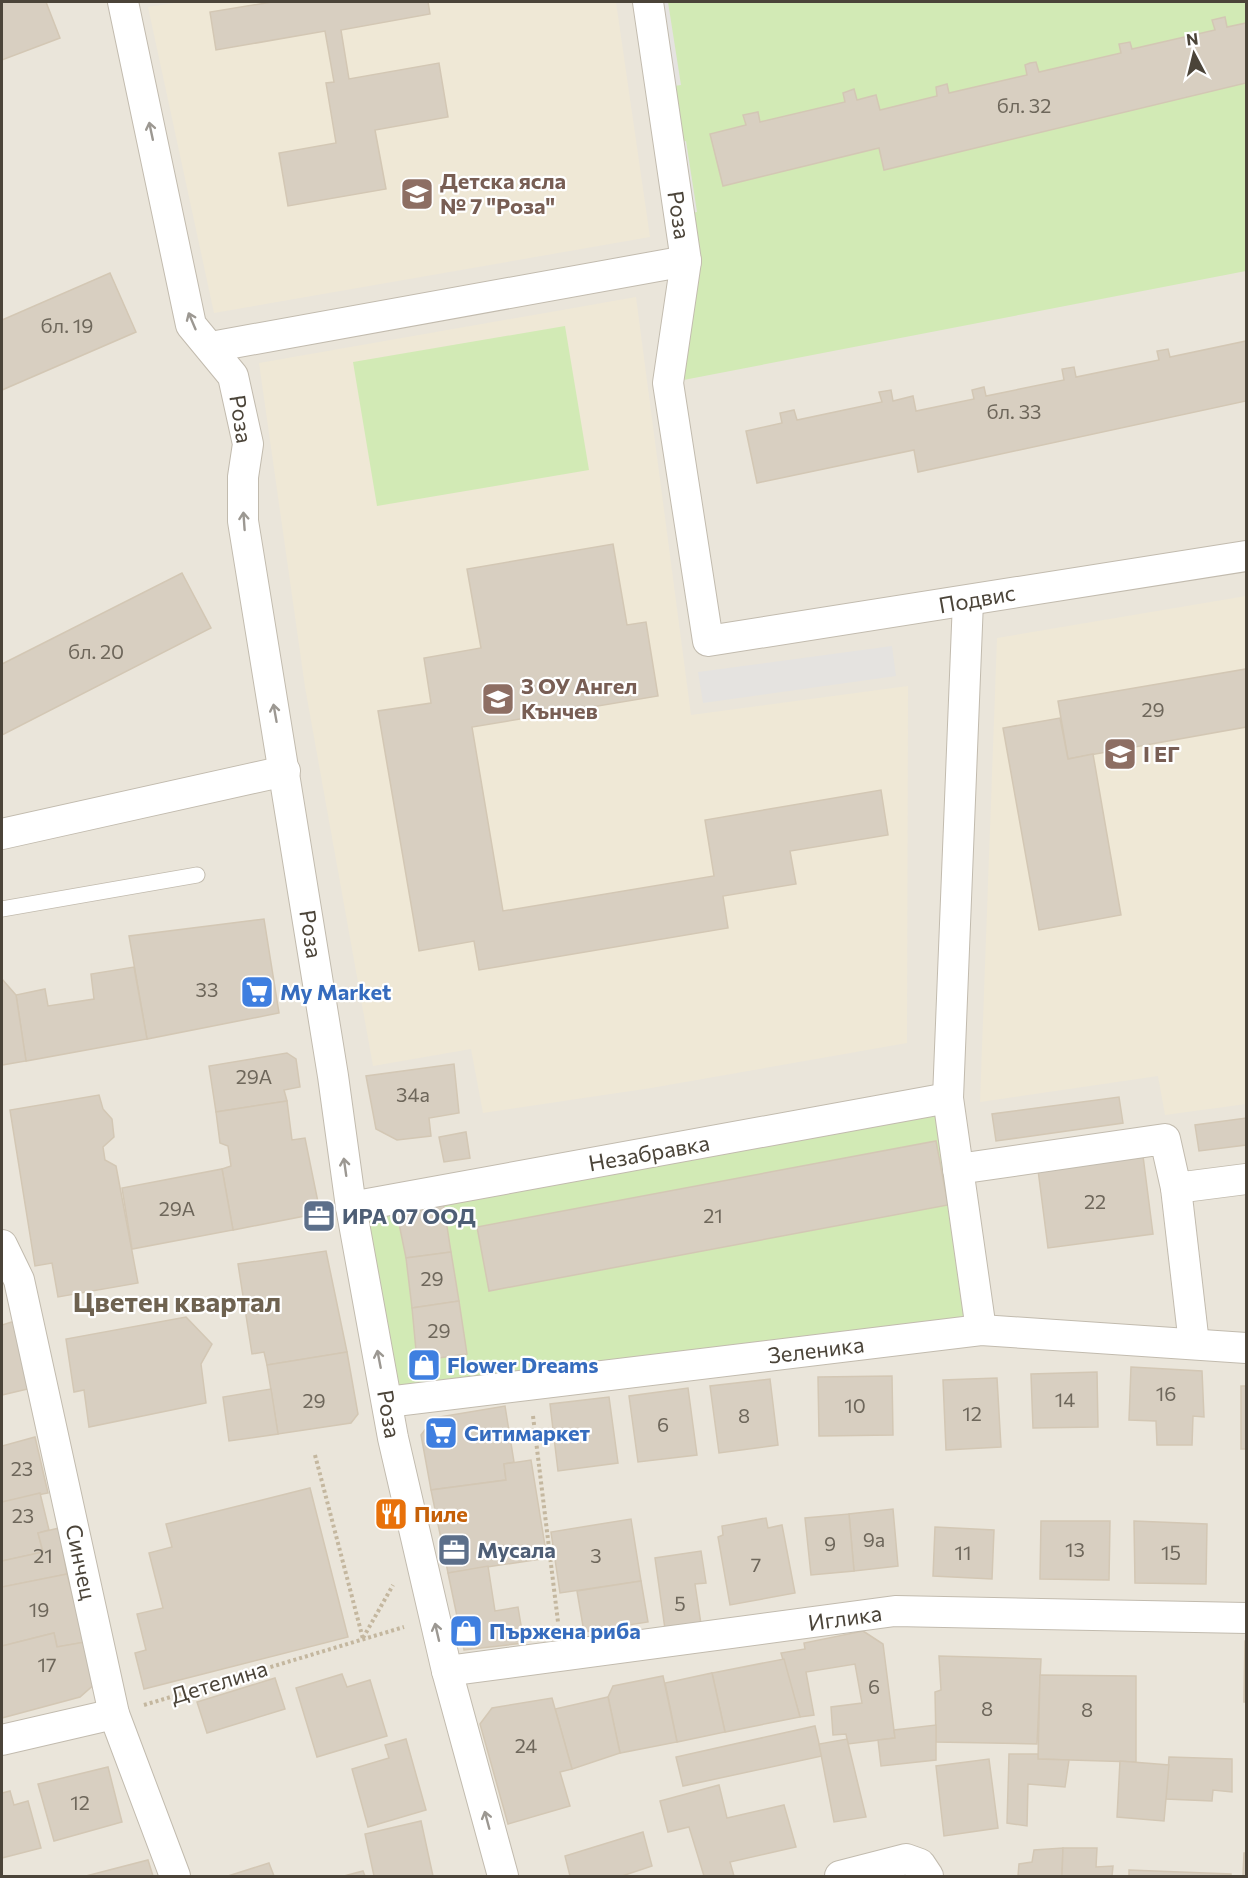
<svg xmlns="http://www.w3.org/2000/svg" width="1248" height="1878" font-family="Commissioner,sans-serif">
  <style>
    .residential { fill: #eae5da }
    .education { fill: #efe8d6 }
    .green { fill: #d2eab5 }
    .parking { fill: #e5e3e0 }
    .building { fill: #d8cfc1; stroke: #d3c7b4; stroke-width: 1.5 }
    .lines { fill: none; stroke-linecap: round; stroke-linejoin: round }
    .service-casing { stroke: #c2bbae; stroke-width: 17 }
    .minor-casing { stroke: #c2bbae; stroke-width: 32 }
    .path { stroke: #c4b79f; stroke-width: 4; stroke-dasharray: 3 3; stroke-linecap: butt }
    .service { stroke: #fff; stroke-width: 15 }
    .minor { stroke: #fff; stroke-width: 30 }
    .oneway { stroke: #9c9892 }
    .labels { text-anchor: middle; stroke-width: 4.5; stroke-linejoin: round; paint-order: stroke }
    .number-label { font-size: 20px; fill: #6e675b }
    .education-label { font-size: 22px; font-weight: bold; fill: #785e54; stroke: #fff; text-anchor: start }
    .street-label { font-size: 22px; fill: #4b4439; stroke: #fff }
    .shop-label { font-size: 22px; font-weight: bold; fill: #366cbe; stroke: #fff; text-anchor: start }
    .service-label { font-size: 22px; font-weight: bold; fill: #4e5e75; stroke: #fff; text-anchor: start }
    .food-label { font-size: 22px; font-weight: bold; fill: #c56008; stroke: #fff; text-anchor: start }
    .district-label { font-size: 28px; font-weight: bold; fill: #6e6250; stroke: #fff }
  </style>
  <rect width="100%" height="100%" fill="#f6f3ec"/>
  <rect class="residential" x="2" y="2" width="1244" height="1874"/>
  <g class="education">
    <path d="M181 2H616L650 237 214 313 148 7Z"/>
    <path d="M636 297 691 715 908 686 907 1043 651 1088 483 1113 471 1049 373 1066 305 687 259 363Z"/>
    <path d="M1246 596V1104L1165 1115 1158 1076 980 1102 997 638Z"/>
  </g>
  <g class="green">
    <path d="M648 2H1246V271L668 383 686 261Z"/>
    <path d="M565 326 589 470 377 506 353 362Z"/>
    <path d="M948 1098 981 1330 387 1402 351 1207Z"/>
  </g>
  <g class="parking">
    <path d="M648 2H668L681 85 661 88Z"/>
    <path d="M686 141 697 212 680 215 668 145Z"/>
    <path d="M892 646 896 676 703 703 698 672Z"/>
  </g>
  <g class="building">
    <path d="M2 2H46L60 38 2 60Z"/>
    <path d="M272 2H428L430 14 341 30 349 79 439 63 448 117 375 130 386 189 288 206 279 153 336 143 326 83 334 82 325 31 216 50 210 12Z"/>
    <path d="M1225 17 1227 27 1246 23V83L884 170 879 148 723 186 710 134 746 125 743 115 758 112 760 122 845 102 843 93 854 89 857 100 876 95 880 110 937 96 936 87 947 84 949 93 1027 75 1025 65 1030 63 1036 62 1039 72 1121 53 1119 44 1130 42 1132 49 1215 30 1212 20Z"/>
    <path d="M110 273 136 332 2 390V320Z"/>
    <path d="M1246 341V401L918 472 914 450 757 483 746 431 782 423 780 413 794 410 797 420 882 402 879 392 891 390 893 401 913 396 916 411 974 399 972 390 984 387 986 396 1064 380 1062 369 1074 367 1076 377 1159 360 1157 351 1168 349 1170 357Z"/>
    <path d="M613 544 627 625 646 622 658 696 472 727 503 911 714 876 705 820 881 790 888 835 790 851 796 884 723 896 728 928 479 970 474 941 419 951 378 711 431 703 424 658 481 648 467 569Z"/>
    <path d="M182 573 211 628 2 735V664Z"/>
    <path d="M1246 669V727L1068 759 1058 701Z"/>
    <path d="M1060 718 1068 759 1093 754 1121 915 1039 930 1003 728Z"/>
    <path d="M264 919 279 1013 147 1039 129 936Z"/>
    <path d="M134 967 147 1039 26 1061 16 995 45 989 48 1006 94 999 91 974Z"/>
    <path d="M2 979 16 995 26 1061 2 1065Z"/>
    <path d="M287 1053 296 1059 300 1087 284 1090 287 1101 216 1112 209 1066Z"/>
    <path d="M454 1064 459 1113 429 1118 431 1136 397 1140 376 1129 366 1076Z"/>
    <path d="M99 1095 103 1109 112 1119 114 1137 103 1147 105 1160 116 1166 138 1283 58 1297 52 1263 35 1266 10 1110Z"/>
    <path d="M1119 1097 1123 1123 996 1141 992 1114Z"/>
    <path d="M287 1101 292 1140 305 1138 318 1202 310 1215 233 1230 222 1169 231 1166 228 1146 220 1143 216 1112Z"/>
    <path d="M1246 1118V1145L1199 1151 1195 1125Z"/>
    <path d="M466 1132 470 1158 444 1162 439 1137Z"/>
    <path d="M936 1141 948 1205 489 1291 477 1227Z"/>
    <path d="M1143 1156 1153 1234 1048 1248 1038 1170Z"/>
    <path d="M222 1169 233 1230 132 1249 122 1188Z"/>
    <path d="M443 1201 451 1252 406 1258 396 1209Z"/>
    <path d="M326 1251 347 1352 267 1365 264 1352 252 1354 238 1264Z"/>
    <path d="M451 1252 459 1301 412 1308 406 1258Z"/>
    <path d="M459 1301 467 1354 417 1361 412 1308Z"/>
    <path d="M186 1317 212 1344 201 1364 206 1403 89 1427 84 1390 74 1392 66 1339Z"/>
    <path d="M15 1321 32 1388 2 1395V1325Z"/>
    <path d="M347 1352 358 1414 351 1423 278 1434 267 1365Z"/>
    <path d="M1131 1367 1202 1371 1204 1417 1193 1416 1192 1445H1157L1156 1421 1129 1420Z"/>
    <path d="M1097 1372 1098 1427 1033 1428 1031 1374Z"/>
    <path d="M892 1376 893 1435 819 1436 818 1377Z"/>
    <path d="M997 1378 1001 1447 946 1450 943 1380Z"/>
    <path d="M770 1379 778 1445 719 1453 710 1386Z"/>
    <rect x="1241" y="1386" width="5" height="63"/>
    <path d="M688 1388 697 1455 638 1462 629 1396Z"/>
    <path d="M271 1389 278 1434 229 1441 223 1397Z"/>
    <path d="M609 1397 618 1463 558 1471 550 1404Z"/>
    <path d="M505 1406 514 1462 504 1464 506 1480 431 1490 421 1435 434 1418Z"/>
    <path d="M35 1437 48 1493 2 1502V1446Z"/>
    <path d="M531 1460 547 1558 448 1573 431 1490 506 1480 504 1464Z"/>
    <path d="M310 1488 348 1637 144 1689 135 1653 146 1650 137 1614 163 1608 149 1553 172 1547 166 1524Z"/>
    <path d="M40 1493 49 1530 38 1533 43 1552 2 1561V1502Z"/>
    <path d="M893 1509 898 1566 854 1571 849 1514Z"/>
    <path d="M849 1514 854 1571 811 1575 805 1518Z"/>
    <path d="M766 1518 768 1528 782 1525 795 1593 730 1605 718 1537 723 1535 722 1526Z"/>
    <path d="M631 1519 641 1581 560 1593 551 1532Z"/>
    <path d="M1041 1521H1110L1109 1580 1040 1579Z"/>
    <path d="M1134 1521 1207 1524 1206 1584 1135 1583Z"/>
    <path d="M935 1527 994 1530 992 1579 933 1576Z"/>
    <path d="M59 1528 67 1574 2 1587V1561L43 1552 38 1533Z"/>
    <path d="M701 1551 706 1583 695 1584 701 1624 665 1629 655 1558Z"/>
    <path d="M488 1566 495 1611 518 1607 524 1643 464 1650 448 1573Z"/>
    <path d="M67 1574 85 1642 57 1647 54 1633 2 1646V1587Z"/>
    <path d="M641 1581 648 1622 584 1632 577 1591Z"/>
    <path d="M863 1631 883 1644 895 1738 848 1744 846 1734 833 1735 831 1707 862 1703 855 1664 806 1672 814 1715 800 1717 781 1653 805 1649 804 1643Z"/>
    <path d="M54 1633 57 1647 85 1642 97 1682 80 1697 2 1718V1646Z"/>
    <path d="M1245 1641H1246V1702H1244Z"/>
    <path d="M939 1656 1041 1659 1037 1744 936 1742 935 1692 941 1690Z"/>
    <path d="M784 1659 800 1717 725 1732 712 1673Z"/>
    <path d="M712 1673 725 1732 677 1742 665 1683Z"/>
    <path d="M342 1674 347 1687 370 1680 387 1736 317 1757 296 1688Z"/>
    <path d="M1040 1675 1136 1676V1762L1038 1759Z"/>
    <path d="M663 1676 677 1742 620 1753 608 1697 613 1686Z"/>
    <path d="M275 1678 285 1709 207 1733 197 1702Z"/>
    <path d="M608 1697 620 1753 572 1769 555 1709Z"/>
    <path d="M552 1698 572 1769 560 1772 570 1806 508 1824 480 1724 492 1708Z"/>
    <path d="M936 1725V1760L881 1766 878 1740 895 1738 894 1730Z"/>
    <path d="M815 1726 822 1756 683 1786 676 1757Z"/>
    <path d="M406 1739 426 1810 368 1827 352 1769 389 1758 385 1745Z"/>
    <path d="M847 1739 866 1817 834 1822 819 1744Z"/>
    <path d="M1009 1754H1038V1759L1069 1760 1065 1787 1028 1784 1027 1826 1007 1823Z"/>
    <path d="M1169 1757 1232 1759V1792L1213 1790 1212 1801 1166 1799Z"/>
    <path d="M989 1759 998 1828 944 1836 936 1766Z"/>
    <path d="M1120 1761 1169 1765 1164 1821 1117 1817Z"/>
    <path d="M108 1767 122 1822 54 1841 38 1784Z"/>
    <path d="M719 1785 727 1818 784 1805 796 1847 730 1862 734 1876H704L689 1827 668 1832 660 1801Z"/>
    <path d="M10 1791 14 1805 28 1801 41 1848 2 1858V1793Z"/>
    <path d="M421 1821 433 1876H374L365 1834Z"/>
    <path d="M643 1832 652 1866 622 1876H570L565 1856Z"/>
    <path d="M1063 1848 1062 1876H1018L1019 1864 1032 1862 1034 1850Z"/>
    <path d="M1063 1848H1097L1096 1867 1113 1866 1112 1876H1062Z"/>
    <path d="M1244 1853H1246V1876H1243Z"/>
    <path d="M148 1860 153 1876H86Z"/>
    <path d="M269 1863 274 1876H228Z"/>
    <path d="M1129 1870 1231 1874V1876H1129Z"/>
    <path d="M363 1871 365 1876H344Z"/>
  </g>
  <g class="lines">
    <g class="service-casing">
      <path id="service" d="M2 909 197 875"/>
    </g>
    <g class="minor-casing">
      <g id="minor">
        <path d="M123 2 191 325 233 376 248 444 243 477V521L333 1076 351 1207 393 1438 447 1671 503 1876"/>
        <path d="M648 2 686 261 668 383 708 641 1246 556"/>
        <path d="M211 347 686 261"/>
        <path d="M968 601 948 1098 981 1330"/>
        <path d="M2 834 285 771"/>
        <path d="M958 1169 1165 1139 1176 1188 1246 1179"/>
        <path d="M1176 1188 1194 1344"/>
        <path d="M351 1207 948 1098"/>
        <path d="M2 1245 19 1280 114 1714 175 1876"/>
        <path d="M387 1402 981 1330 1246 1348"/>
        <path d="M447 1671 895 1611 1246 1618"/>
        <path d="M2 1740 114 1714"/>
        <path d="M840 1876 906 1859 920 1864 928 1876"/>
      </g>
    </g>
    <g class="path">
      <path d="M533 1416 558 1622"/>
      <path d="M315 1455 363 1639"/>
      <path d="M363 1638 393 1585"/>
      <path d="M144 1705 404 1627"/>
    </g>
    <use href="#service" class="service"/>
    <use href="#minor" class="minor"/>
  </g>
  <defs><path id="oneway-shaft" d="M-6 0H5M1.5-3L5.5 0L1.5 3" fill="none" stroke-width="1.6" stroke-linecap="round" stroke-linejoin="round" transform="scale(1.5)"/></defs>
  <g class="oneway">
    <use href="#oneway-shaft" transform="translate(151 131) rotate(-102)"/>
    <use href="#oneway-shaft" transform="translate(192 321) rotate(-113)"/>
    <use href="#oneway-shaft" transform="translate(244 521) rotate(-94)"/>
    <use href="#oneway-shaft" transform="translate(275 713) rotate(-100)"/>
    <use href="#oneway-shaft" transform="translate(345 1167) rotate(-98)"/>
    <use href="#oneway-shaft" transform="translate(379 1359) rotate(-101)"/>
    <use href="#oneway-shaft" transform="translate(437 1632) rotate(-103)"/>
    <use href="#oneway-shaft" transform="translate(487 1820) rotate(-105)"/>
  </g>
  <defs>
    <g id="school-square" transform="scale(1.725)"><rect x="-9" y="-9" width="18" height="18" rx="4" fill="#8d6e63" stroke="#fff"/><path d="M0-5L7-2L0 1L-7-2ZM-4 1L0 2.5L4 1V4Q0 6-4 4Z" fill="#fff"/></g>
    <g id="supermarket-square" transform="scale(1.725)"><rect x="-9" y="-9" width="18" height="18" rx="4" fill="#3f7fe0" stroke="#fff"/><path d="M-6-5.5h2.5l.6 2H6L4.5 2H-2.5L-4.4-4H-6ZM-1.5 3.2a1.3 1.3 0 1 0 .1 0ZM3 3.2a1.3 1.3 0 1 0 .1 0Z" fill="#fff"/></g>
    <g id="office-square" transform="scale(1.725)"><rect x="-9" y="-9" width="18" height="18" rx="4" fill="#5c6f8a" stroke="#fff"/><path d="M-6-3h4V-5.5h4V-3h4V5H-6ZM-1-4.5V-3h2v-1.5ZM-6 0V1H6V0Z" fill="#fff"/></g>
    <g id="shop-square" transform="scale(1.725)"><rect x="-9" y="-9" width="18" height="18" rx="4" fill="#3f7fe0" stroke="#fff"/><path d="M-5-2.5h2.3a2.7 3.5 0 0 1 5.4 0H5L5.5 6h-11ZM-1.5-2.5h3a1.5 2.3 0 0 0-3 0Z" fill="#fff"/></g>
    <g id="restaurant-square" transform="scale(1.725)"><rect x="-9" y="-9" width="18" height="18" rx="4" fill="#e8710a" stroke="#fff"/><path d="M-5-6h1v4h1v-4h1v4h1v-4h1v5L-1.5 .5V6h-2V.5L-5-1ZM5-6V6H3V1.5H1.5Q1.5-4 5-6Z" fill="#fff"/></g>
  </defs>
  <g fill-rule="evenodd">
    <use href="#school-square" x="417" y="194"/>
    <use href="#school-square" x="498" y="699"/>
    <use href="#school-square" x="1120" y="754"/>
    <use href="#supermarket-square" x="257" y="992"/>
    <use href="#office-square" x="319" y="1216"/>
    <use href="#shop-square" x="424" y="1365"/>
    <use href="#supermarket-square" x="441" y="1433"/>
    <use href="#restaurant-square" x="391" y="1514"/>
    <use href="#office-square" x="454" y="1550"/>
    <use href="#shop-square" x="466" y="1631"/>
  </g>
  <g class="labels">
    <g class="number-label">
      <text x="1024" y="113">бл. 32</text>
      <text x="67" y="333">бл. 19</text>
      <text x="1014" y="419">бл. 33</text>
      <text x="96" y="659">бл. 20</text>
      <text x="1153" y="717">29</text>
      <text x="207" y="997">33</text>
      <text x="254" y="1084">29А</text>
      <text x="413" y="1102">34a</text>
      <text x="1095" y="1209">22</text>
      <text x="177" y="1216">29А</text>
      <text x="713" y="1223">21</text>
      <text x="432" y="1286">29</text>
      <text x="439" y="1338">29</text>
      <text x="1166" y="1401">16</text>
      <text x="1065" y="1407">14</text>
      <text x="314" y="1408">29</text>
      <text x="855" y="1413">10</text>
      <text x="972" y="1421">12</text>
      <text x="744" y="1423">8</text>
      <text x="663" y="1432">6</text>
      <text x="22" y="1476">23</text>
      <text x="23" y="1523">23</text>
      <text x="874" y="1547">9a</text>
      <text x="830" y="1551">9</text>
      <text x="1075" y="1557">13</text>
      <text x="963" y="1560">11</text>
      <text x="1171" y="1560">15</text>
      <text x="43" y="1563">21</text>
      <text x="596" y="1563">3</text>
      <text x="756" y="1572">7</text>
      <text x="680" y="1611">5</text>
      <text x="39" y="1617">19</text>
      <text x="47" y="1672">17</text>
      <text x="874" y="1694">6</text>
      <text x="987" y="1716">8</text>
      <text x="1087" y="1717">8</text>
      <text x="526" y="1753">24</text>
      <text x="80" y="1810">12</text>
    </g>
    <g class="education-label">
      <text x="440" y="189">Детска ясла<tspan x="440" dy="25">№ 7 "Роза"</tspan></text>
      <text x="521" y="694">3 ОУ Ангел<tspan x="521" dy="25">Кънчев</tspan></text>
      <text x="1143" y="762">I ЕГ</text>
    </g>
    <g class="street-label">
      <text transform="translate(679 215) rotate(81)" y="8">Роза</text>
      <text transform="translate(241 419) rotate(81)" y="8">Роза</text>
      <text transform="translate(977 599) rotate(-10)" y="8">Подвис</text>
      <text transform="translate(311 934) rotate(81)" y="8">Роза</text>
      <text transform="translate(649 1153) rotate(-10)" y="8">Незабравка</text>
      <text transform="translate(816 1350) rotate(-7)" y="8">Зеленика</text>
      <text transform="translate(389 1414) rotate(80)" y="8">Роза</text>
      <text transform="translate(81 1562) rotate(78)" y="8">Синчец</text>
      <text transform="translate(845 1618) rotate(-8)" y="8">Иглика</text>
      <text transform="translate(219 1682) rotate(-17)" y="8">Детелина</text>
    </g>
    <g class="shop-label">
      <text x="280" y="1000">My Market</text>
      <text x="447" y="1373">Flower Dreams</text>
      <text x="464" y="1441">Ситимаркет</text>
      <text x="489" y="1639">Пържена риба</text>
    </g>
    <g class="service-label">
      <text x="342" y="1224">ИРА 07 ООД</text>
      <text x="477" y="1558">Мусала</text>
    </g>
    <g class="food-label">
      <text x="414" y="1522">Пиле</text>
    </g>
    <g class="district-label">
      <text x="177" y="1312">Цветен квартал</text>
    </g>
  </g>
  <rect width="1248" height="1878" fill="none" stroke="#4b4439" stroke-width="6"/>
  <g transform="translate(1194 54) rotate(353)" stroke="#ffffff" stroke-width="4.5" paint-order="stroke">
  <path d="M0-4.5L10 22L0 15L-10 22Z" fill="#4b4439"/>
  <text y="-9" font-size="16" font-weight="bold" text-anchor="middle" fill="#4b4439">N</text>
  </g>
</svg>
